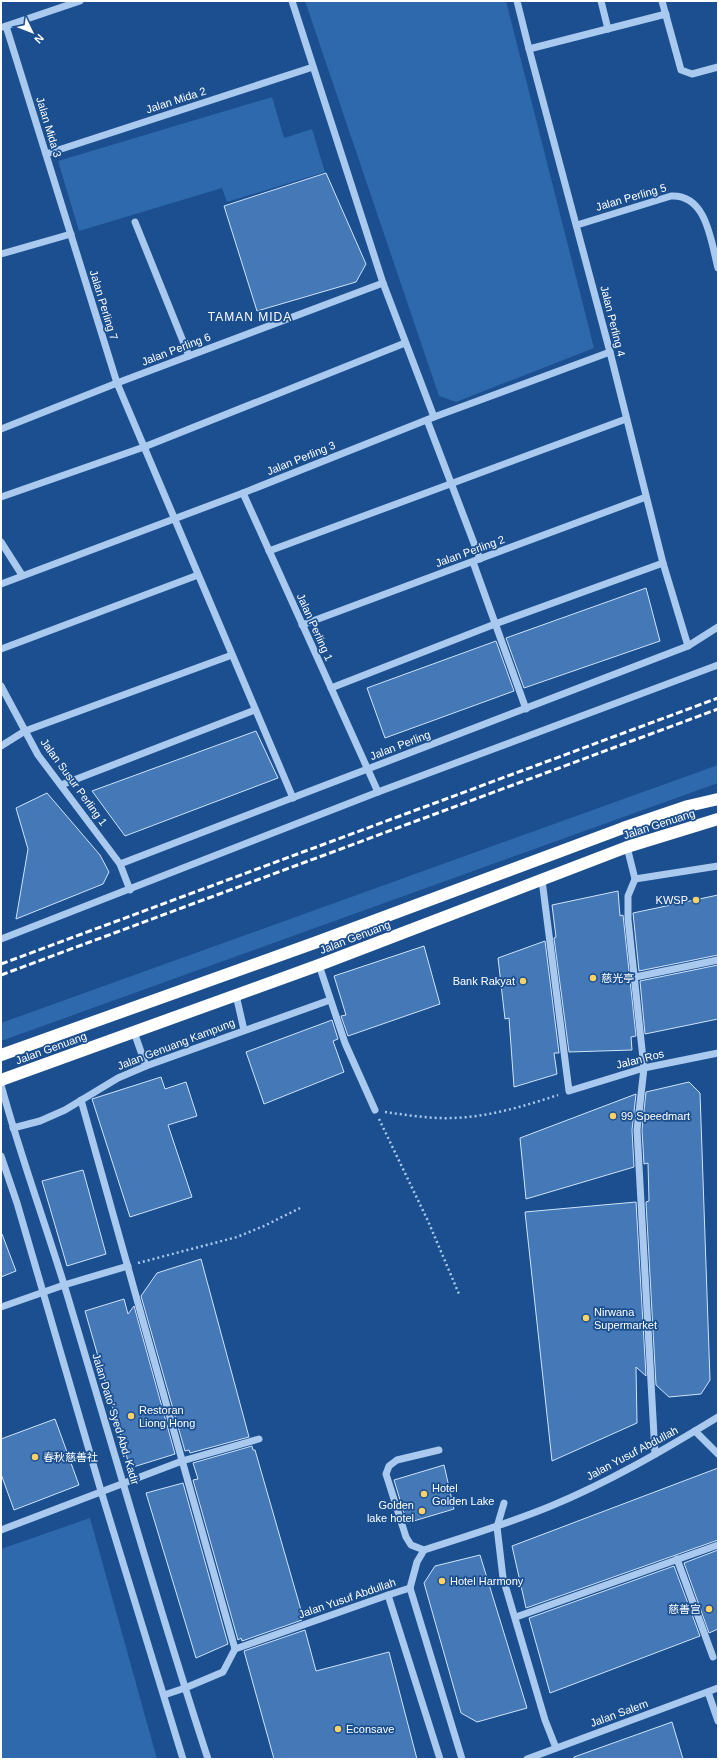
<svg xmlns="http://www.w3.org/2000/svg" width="719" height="1760" font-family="Arial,'Noto Sans SC',sans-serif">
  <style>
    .green { fill: #2e69ad }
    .building { fill: #4478b7; stroke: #cfe3fa }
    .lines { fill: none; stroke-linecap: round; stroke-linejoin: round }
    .path { stroke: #a9c9ee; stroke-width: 2.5; stroke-dasharray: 2 3; stroke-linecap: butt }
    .minor { stroke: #a9c9ee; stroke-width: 7 }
    .highway { stroke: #fff; stroke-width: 12 }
    .rail { stroke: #fff; stroke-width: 3; stroke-dasharray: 7 3; stroke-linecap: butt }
    .poi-dot { fill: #ffd166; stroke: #1b4f8f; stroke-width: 1.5 }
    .labels { text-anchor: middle; stroke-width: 3.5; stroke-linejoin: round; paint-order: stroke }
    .street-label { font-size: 11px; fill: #fff; stroke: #1b4f8f }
    .poi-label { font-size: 11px; fill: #fff; stroke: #1b4f8f; text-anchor: start }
    .neighbourhood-label { font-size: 12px; letter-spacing: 1px; fill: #fff; stroke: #1b4f8f }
  </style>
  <rect width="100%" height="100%" fill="#1b4f8f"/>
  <g class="green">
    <path d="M305 1H506L594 348 456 402 439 396Z"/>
    <path d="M272 97 284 138 312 129 325 172 227 202 222 188 79 231 58 161Z"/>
    <path d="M718 765V783L1 1041V1023Z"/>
    <path d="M90 1518 157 1759H1V1549Z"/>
  </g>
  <g class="building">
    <path d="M326 173 366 264 356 282 257 311 224 206Z"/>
    <path d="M646 588 660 641 524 688 506 638Z"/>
    <path d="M496 641 514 691 385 738 367 688Z"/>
    <path d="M256 731 278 778 125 836 92 791Z"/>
    <path d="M47 793 100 855 109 872 103 884 16 919 28 849 16 808Z"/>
    <path d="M618 891 620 916 623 915 636 1036 631 1037 632 1050 569 1052 554 938 556 937 552 905Z"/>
    <path d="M718 895V955L639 971 633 913Z"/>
    <path d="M545 941 559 1053H554L557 1074 514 1087 509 1018 505 1019 498 958Z"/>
    <path d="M424 946 440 1004 348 1036 341 1016 346 1015 334 976Z"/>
    <path d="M718 965V1019L645 1034 640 981Z"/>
    <path d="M332 1020 338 1039 333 1041 344 1072 264 1104 246 1052Z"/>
    <path d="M161 1077 165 1089 186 1082 197 1116 168 1125 192 1197 130 1217 92 1099Z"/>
    <path d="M689 1082 700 1093 710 1380 701 1394 669 1397 656 1385 646 1202 649 1201 648 1163 644 1164 642 1130 646 1092Z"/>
    <path d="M636 1094 632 1130 634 1167 526 1199 520 1138Z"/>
    <path d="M83 1170 106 1254 67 1266 42 1181Z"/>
    <path d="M636 1202 646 1376 636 1367 637 1423 552 1461 525 1212Z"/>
    <path d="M2 1234 16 1271 1 1277V1235Z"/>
    <path d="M201 1259 249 1437 190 1453 189 1450 185 1451 141 1296 157 1273Z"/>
    <path d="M124 1299 128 1314 134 1306 175 1454 130 1468 85 1311Z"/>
    <path d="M55 1419 79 1485 14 1510 1 1474V1439Z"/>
    <path d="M252 1446 253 1450H255L303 1617H301L302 1620 242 1641 241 1638 238 1640 193 1480 198 1479 193 1463Z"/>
    <path d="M444 1465 454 1509 407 1523 394 1480Z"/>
    <path d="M718 1468V1540L526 1608 512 1546Z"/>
    <path d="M183 1483 228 1644 196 1658 146 1493Z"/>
    <path d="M718 1550V1629L709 1633 684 1563Z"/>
    <path d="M480 1555 527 1708 477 1722 461 1713 424 1583 435 1566Z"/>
    <path d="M674 1566 700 1636 550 1693 529 1618Z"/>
    <path d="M305 1630 316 1671 389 1652 417 1759H274L244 1651Z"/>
    <path d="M672 1722 683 1759H574V1757Z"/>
  </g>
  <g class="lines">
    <g class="path">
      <path d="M385 1112C407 1115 430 1119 453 1118 488 1117 525 1106 558 1095"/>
      <path d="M379 1119 428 1221 459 1294"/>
      <path d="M138 1263 237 1237 264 1226 300 1208"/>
    </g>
    <g class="minor">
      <path d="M292 1 383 283 434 417"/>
      <path d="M517 1 529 49 610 352 663 563 688 646"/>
      <path d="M601 1 608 29"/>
      <path d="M662 1 681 70 692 74 718 67"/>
      <path d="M6 26 117 383 293 798"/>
      <path d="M3 27 80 1"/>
      <path d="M529 49 666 14"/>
      <path d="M46 154 313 67"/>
      <path d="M135 222 189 356"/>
      <path d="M577 225 671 196C707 194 711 242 718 268"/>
      <path d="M1 254 71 234"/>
      <path d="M427 420 480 559"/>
      <path d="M1 429 117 383 383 283"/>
      <path d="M243 493 378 792"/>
      <path d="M1 497 144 447 405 343"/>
      <path d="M1 542 22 575"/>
      <path d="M269 551 626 419"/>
      <path d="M473 562 526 709"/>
      <path d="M1 584 243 493 434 417 610 352"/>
      <path d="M302 625 646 497"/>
      <path d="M1 649 198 575"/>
      <path d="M1 686 38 755 120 864 130 890"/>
      <path d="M331 688 495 624 663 563"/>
      <path d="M1 746 25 731 232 655"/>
      <path d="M61 785 255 710"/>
      <path d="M627 847 635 879 628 896V919L644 1068 637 1130 655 1454"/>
      <path d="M120 864 688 646 718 627"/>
      <path d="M635 879 718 866"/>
      <path d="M542 880 569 1091 644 1068 718 1053"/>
      <path d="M1 939 378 792 718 665"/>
      <path d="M319 965 345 1043 375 1110"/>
      <path d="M635 977 718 960"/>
      <path d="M236 995 244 1030"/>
      <path d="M134 1032 146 1066"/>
      <path d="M1 1085C20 1155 45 1222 66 1291 113 1447 157 1604 208 1759"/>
      <path d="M81 1100 235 1649"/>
      <path d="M13 1128 40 1121 65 1110 118 1078 146 1066 330 1000"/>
      <path d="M1 1156 17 1203 101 1491 183 1759"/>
      <path d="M1 1307 64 1285 128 1266"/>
      <path d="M695 1431 718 1454"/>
      <path d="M504 1503 497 1527 503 1578 545 1720 556 1748"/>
      <path d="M1 1530 182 1461 259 1439"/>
      <path d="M424 1550 411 1545 406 1537 386 1474 389 1466 397 1460 439 1450"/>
      <path d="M677 1559 713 1657"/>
      <path d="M410 1588 462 1759"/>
      <path d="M388 1595 440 1759"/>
      <path d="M516 1617 718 1545"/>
      <path d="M708 1692 718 1721"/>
      <path d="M164 1695 185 1688 223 1672 235 1649 388 1595 410 1588 417 1562 424 1550C467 1536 510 1523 551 1506 609 1482 664 1450 718 1417"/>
      <path d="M527 1759 718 1688"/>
    </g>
    <g class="highway">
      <path d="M1 1055 317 942 623 828 688 806 718 799"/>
      <path d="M1 1080 319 965 627 847 718 819"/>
    </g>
    <g class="rail">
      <path d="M1 964 718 698"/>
      <path d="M1 975 718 709"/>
    </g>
  </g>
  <g class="poi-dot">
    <circle cx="696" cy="900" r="4"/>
    <circle cx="593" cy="978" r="4"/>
    <circle cx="523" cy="981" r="4"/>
    <circle cx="613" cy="1116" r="4"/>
    <circle cx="586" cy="1318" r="4"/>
    <circle cx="131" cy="1416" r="4"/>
    <circle cx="35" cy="1457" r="4"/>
    <circle cx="424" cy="1494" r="4"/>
    <circle cx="422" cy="1511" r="4"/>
    <circle cx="442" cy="1581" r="4"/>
    <circle cx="709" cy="1609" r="4"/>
    <circle cx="338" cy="1729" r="4"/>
  </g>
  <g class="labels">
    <g class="street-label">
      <text transform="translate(176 100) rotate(-18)" y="4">Jalan Mida 2</text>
      <text transform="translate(49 127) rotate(73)" y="4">Jalan Mida 3</text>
      <text transform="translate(631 197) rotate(-16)" y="4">Jalan Perling 5</text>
      <text transform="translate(104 305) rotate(73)" y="4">Jalan Perling 7</text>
      <text transform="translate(613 321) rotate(76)" y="4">Jalan Perling 4</text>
      <text transform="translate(176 349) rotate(-21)" y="4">Jalan Perling 6</text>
      <text transform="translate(301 458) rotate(-22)" y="4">Jalan Perling 3</text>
      <text transform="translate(470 551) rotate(-20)" y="4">Jalan Perling 2</text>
      <text transform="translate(315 627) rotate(66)" y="4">Jalan Perling 1</text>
      <text transform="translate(400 745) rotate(-21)" y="4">Jalan Perling</text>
      <text transform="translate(74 782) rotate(54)" y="4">Jalan Susur Perling 1</text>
      <text transform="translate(659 824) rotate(-18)" y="4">Jalan Genuang</text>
      <text transform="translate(355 937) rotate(-21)" y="4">Jalan Genuang</text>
      <text transform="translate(176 1044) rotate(-21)" y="4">Jalan Genuang Kampung</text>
      <text transform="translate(51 1048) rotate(-20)" y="4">Jalan Genuang</text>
      <text transform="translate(640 1059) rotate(-14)" y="4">Jalan Ros</text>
      <text transform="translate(116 1419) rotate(73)" y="4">Jalan Dato' Syed Abd. Kadir</text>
      <text transform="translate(632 1453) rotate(-28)" y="4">Jalan Yusuf Abdullah</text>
      <text transform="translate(347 1598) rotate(-19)" y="4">Jalan Yusuf Abdullah</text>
      <text transform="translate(619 1713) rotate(-20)" y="4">Jalan Salem</text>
    </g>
    <g class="poi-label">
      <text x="688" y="904" text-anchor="end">KWSP</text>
      <text x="601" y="982">慈光亭</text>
      <text x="515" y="985" text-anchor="end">Bank Rakyat</text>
      <text x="621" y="1120">99 Speedmart</text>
      <text x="594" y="1316">Nirwana<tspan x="594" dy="13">Supermarket</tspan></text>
      <text x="139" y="1414">Restoran<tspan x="139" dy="13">Liong Hong</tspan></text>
      <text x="43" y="1461">春秋慈善社</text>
      <text x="432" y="1492">Hotel<tspan x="432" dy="13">Golden Lake</tspan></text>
      <text x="414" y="1509" text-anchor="end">Golden<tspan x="414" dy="13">lake hotel</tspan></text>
      <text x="450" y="1585">Hotel Harmony</text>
      <text x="701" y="1613" text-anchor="end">慈善宫</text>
      <text x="346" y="1733">Econsave</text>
    </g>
    <g class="neighbourhood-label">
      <text x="250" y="321">TAMAN MIDA</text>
    </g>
  </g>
  <rect width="719" height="1760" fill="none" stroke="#ffffff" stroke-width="4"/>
  <g transform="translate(32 32) rotate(133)" stroke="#1b4f8f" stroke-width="3" paint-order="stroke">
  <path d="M0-3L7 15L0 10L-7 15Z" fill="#ffffff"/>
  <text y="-6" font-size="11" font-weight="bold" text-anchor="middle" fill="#ffffff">N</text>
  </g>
</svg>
